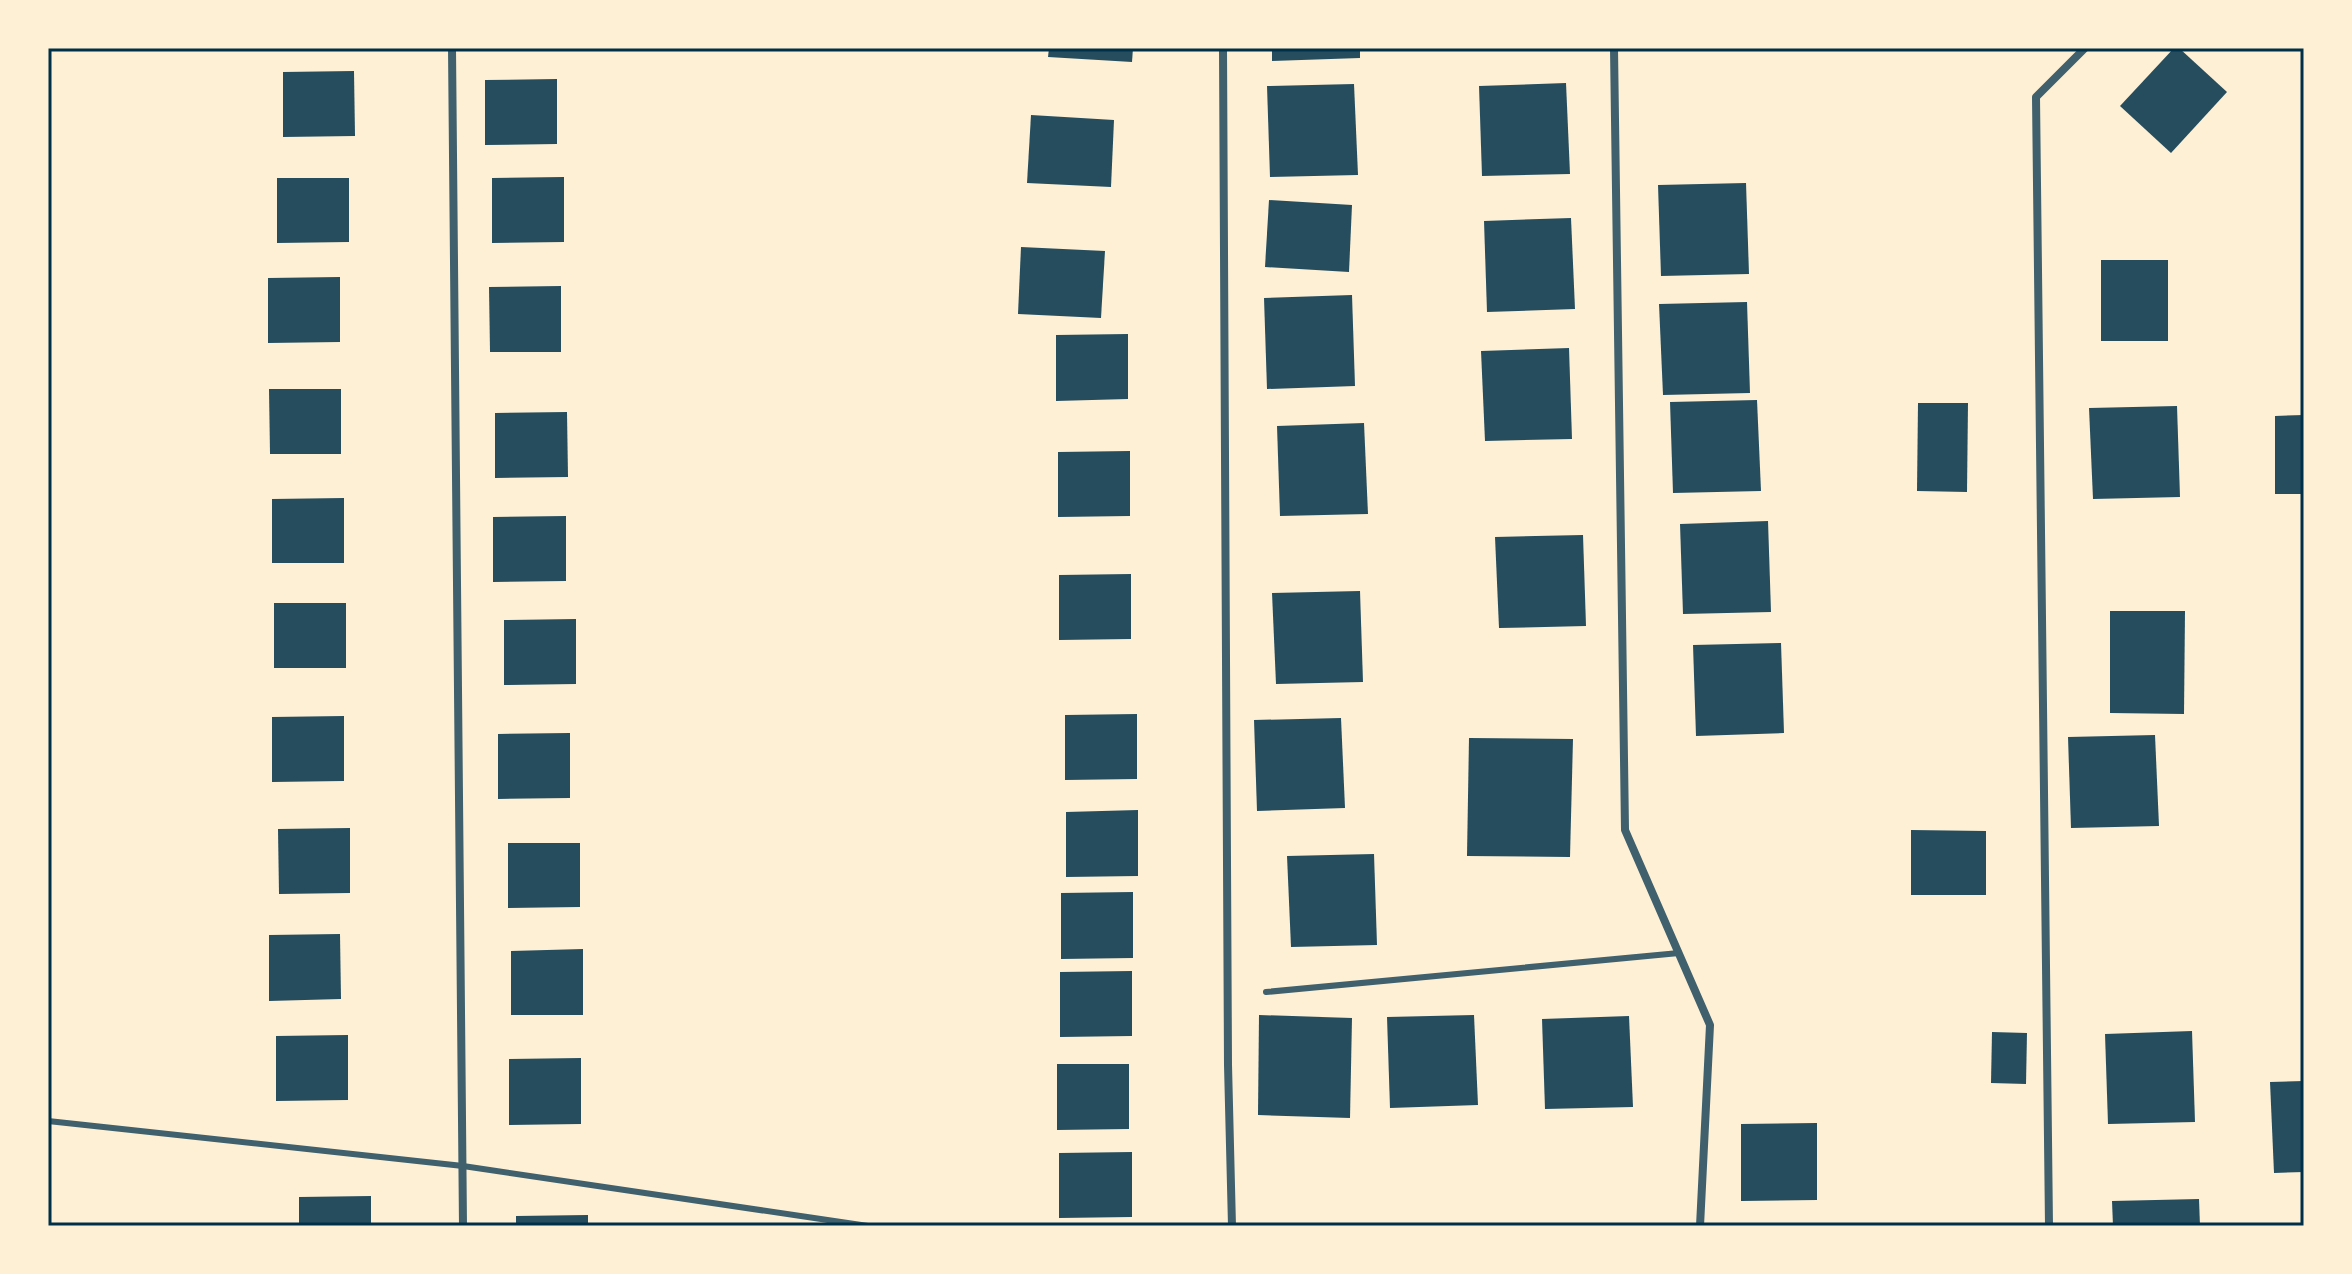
<svg xmlns="http://www.w3.org/2000/svg" width="2352" height="1274" font-family="'Playfair Display',serif">
  <style>
    .building { fill: #264d5e }
    .lines { fill: none; stroke-linecap: round; stroke-linejoin: round }
    .service { stroke: #3f606c; stroke-width: 6 }
    .minor { stroke: #3f606c; stroke-width: 8 }
    .neatline { fill: none; stroke: #003049; stroke-width: 3 }
  </style>
  <rect width="100%" height="100%" fill="#fdf0d5"/>
  <g class="building">
    <path d="M1049 48H1133L1132 62 1048 57Z"/>
    <path d="M1272 48H1360V58L1272 61Z"/>
    <path d="M2174 48H2179L2227 92 2171 153 2120 106Z"/>
    <path d="M354 71 355 136 283 137V72Z"/>
    <path d="M557 79V144L485 145V80Z"/>
    <path d="M1566 83 1570 174 1482 176 1479 86Z"/>
    <path d="M1354 84 1358 175 1270 177 1267 86Z"/>
    <path d="M1031 115 1114 120 1111 187 1027 183Z"/>
    <path d="M564 177V242L492 243V178Z"/>
    <path d="M277 178H349V242L277 243Z"/>
    <path d="M1746 183 1749 274 1661 276 1658 185Z"/>
    <path d="M1269 200 1352 205 1349 272 1265 267Z"/>
    <path d="M1571 218 1575 309 1487 312 1484 221Z"/>
    <path d="M1021 247 1105 251 1101 318 1018 314Z"/>
    <rect x="2101" y="260" width="67" height="81"/>
    <path d="M340 277V342L268 343V278Z"/>
    <path d="M561 286V352H490L489 287Z"/>
    <path d="M1352 295 1355 386 1267 389 1264 298Z"/>
    <path d="M1747 302 1750 393 1663 395 1659 304Z"/>
    <path d="M1128 334V399L1056 401V335Z"/>
    <path d="M1569 348 1572 439 1485 441 1481 351Z"/>
    <path d="M269 389H341V454H270Z"/>
    <path d="M1757 400 1761 491 1673 493 1670 402Z"/>
    <path d="M1918 403H1968L1967 492 1917 491Z"/>
    <path d="M2177 406 2180 497 2093 499 2089 408Z"/>
    <path d="M567 412 568 477 495 478V413Z"/>
    <path d="M2304 415V494H2275V416Z"/>
    <path d="M1364 423 1368 514 1280 516 1277 426Z"/>
    <path d="M1130 451V516L1058 517V452Z"/>
    <path d="M344 498V563H272V499Z"/>
    <path d="M566 516V581L493 582V517Z"/>
    <path d="M1768 521 1771 612 1683 614 1680 524Z"/>
    <path d="M1583 535 1586 626 1499 628 1495 537Z"/>
    <path d="M1131 574V639L1059 640V575Z"/>
    <path d="M1360 591 1363 682 1276 684 1272 593Z"/>
    <rect x="274" y="603" width="72" height="65"/>
    <path d="M2110 611H2185L2184 714 2110 713Z"/>
    <path d="M576 619V684L504 685V620Z"/>
    <path d="M1781 643 1784 733 1696 736 1693 645Z"/>
    <path d="M1137 714V779L1065 780V715Z"/>
    <path d="M344 716V781L272 782V717Z"/>
    <path d="M1341 718 1345 808 1257 811 1254 720Z"/>
    <path d="M570 733V798L498 799V734Z"/>
    <path d="M2155 735 2159 826 2071 828 2068 737Z"/>
    <path d="M1469 738 1573 739 1570 857 1467 856Z"/>
    <path d="M1138 810V876L1066 877V812Z"/>
    <path d="M350 828V893L279 894 278 829Z"/>
    <path d="M1911 830 1986 831V895H1911Z"/>
    <path d="M508 843H580V907L508 908Z"/>
    <path d="M1374 854 1377 945 1291 947 1287 856Z"/>
    <path d="M1133 892V958L1061 959V893Z"/>
    <path d="M340 934 341 999 269 1001V935Z"/>
    <path d="M583 949V1015H511V951Z"/>
    <path d="M1132 971V1036L1060 1037V972Z"/>
    <path d="M1259 1015 1352 1018 1350 1118 1258 1115Z"/>
    <path d="M1474 1015 1478 1105 1390 1108 1387 1017Z"/>
    <path d="M1629 1016 1633 1107 1545 1109 1542 1019Z"/>
    <path d="M2192 1031 2195 1122 2108 1124 2105 1034Z"/>
    <path d="M1992 1032 2027 1033 2026 1084 1991 1083Z"/>
    <path d="M348 1035V1100L276 1101V1036Z"/>
    <path d="M581 1058V1124L509 1125V1059Z"/>
    <path d="M1057 1064H1129V1129L1057 1130Z"/>
    <path d="M2304 1081V1172L2274 1173 2270 1082Z"/>
    <path d="M1817 1123V1200L1741 1201V1124Z"/>
    <path d="M1132 1152V1217L1059 1218V1153Z"/>
    <path d="M371 1196V1226H299V1197Z"/>
    <path d="M2199 1199 2200 1226H2113L2112 1201Z"/>
    <path d="M588 1215V1226H516V1216Z"/>
  </g>
  <g class="lines">
    <g class="service">
      <path d="M1266 992 1679 953"/>
      <path d="M48 1121 463 1166 868 1226"/>
    </g>
    <g class="minor">
      <path d="M452 48 463 1226"/>
      <path d="M1223 48 1228 1065 1232 1226"/>
      <path d="M1614 48 1625 830 1710 1025 1700 1226"/>
      <path d="M2049 1226 2036 97 2085 48"/>
    </g>
  </g>
  <rect width="2352" height="1274" fill="none" stroke="#fdf0d5" stroke-width="100"/>
  <rect x="50" y="50" width="2252" height="1174" class="neatline"/>
</svg>
